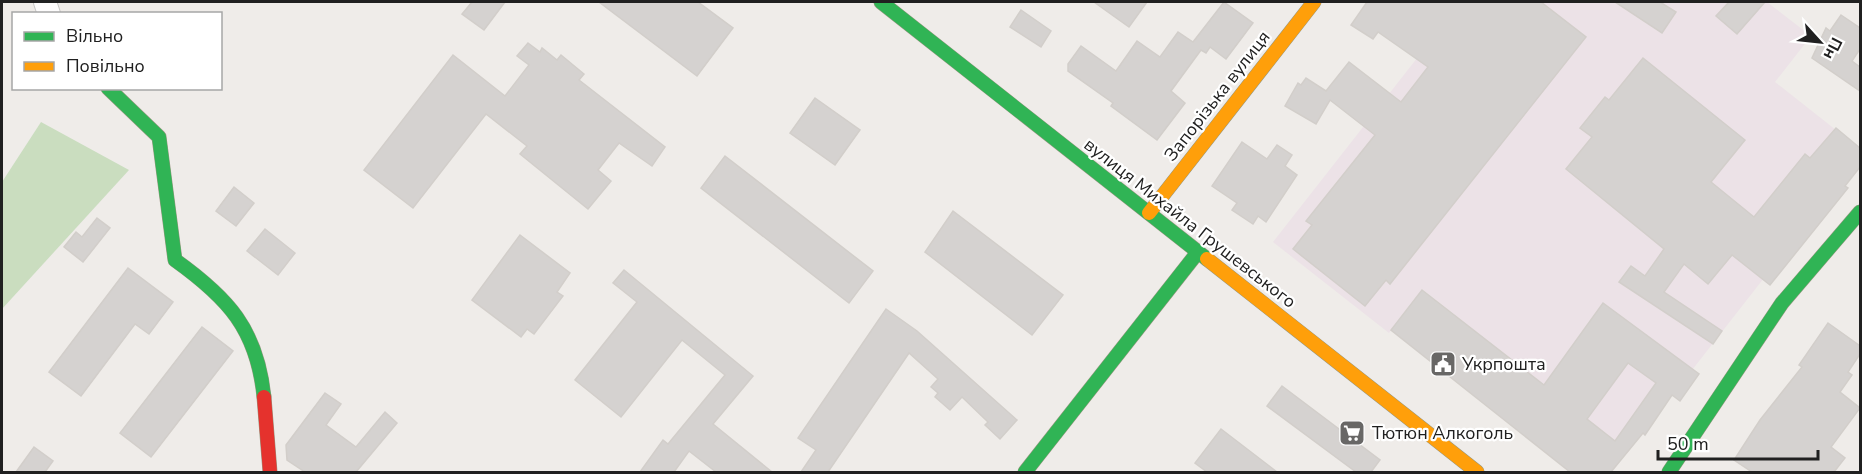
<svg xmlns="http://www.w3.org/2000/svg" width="1862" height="474" font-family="'Nunito Sans',sans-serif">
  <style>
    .industrial { fill: #ece2e7 }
    .forest { fill: #caddbf }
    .building { fill: #d5d2d0; stroke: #d2ceca; stroke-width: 1.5; fill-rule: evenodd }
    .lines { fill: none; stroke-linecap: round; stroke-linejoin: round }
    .street-casing { stroke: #c7c6c5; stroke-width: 24 }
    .fast-casing { stroke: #979880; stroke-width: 15 }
    .slow-casing { stroke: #979880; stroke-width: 15 }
    .jam-casing { stroke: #979880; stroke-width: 15 }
    .street { stroke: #fdfcfc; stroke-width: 22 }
    .fast { stroke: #30b455; stroke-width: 14 }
    .slow { stroke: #ff9f0a; stroke-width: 14 }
    .jam { stroke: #e5322d; stroke-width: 14 }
    .labels { text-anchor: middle; stroke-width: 4.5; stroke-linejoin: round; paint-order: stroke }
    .street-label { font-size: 18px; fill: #202020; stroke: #fff }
    .poi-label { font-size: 18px; fill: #202020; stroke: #fff; text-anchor: start }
  </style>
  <rect width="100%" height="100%" fill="#efece9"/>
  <path class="industrial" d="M1461 2H1767L1811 36 1775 82 1860 149V155L1628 452 1423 290 1389 333 1273 242Z"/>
  <path class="forest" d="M41 122 129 170 2 309V182Z"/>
  <g class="building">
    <path d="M472 2H505L484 30 462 14Z"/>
    <path d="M599 2H698L733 28 697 76Z"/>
    <path d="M1094 2H1147L1129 27Z"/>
    <path d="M1224 2 1253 23 1226 59 1210 47 1206 53 1201 50 1171 91 1185 103 1157 140 1111 106 1113 103 1068 71V64L1081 46 1116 71 1137 41 1160 57 1178 32 1193 42Z"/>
    <path d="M1367 2H1541L1586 37 1390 284 1386 280 1365 306 1293 249 1312 225 1306 221 1375 135 1330 100 1316 124 1285 106 1298 83 1301 85 1306 78 1326 91 1349 62 1401 102 1428 67 1378 32 1373 39 1351 25Z"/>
    <path d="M1615 2H1660L1676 12 1662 33Z"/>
    <path d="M1729 2H1765L1737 34 1716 16Z"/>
    <path d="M1021 10 1051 31 1041 47 1010 27Z"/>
    <path d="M1841 15 1860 28V49L1852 61 1860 67V91L1812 58 1826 28 1830 31Z"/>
    <path d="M528 43 540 52 542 48 557 60 561 55 584 74 579 80 665 147 652 166 619 143 598 170 611 181 588 209 520 154 527 146 486 114 413 208 364 170 453 55 505 96 529 65 517 56Z"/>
    <path d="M1643 58 1745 140 1711 182 1754 217 1805 154 1810 158 1836 128 1860 148V167L1845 186 1848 188 1770 285 1732 255 1708 284 1684 264 1664 292 1722 331 1713 344 1619 282 1631 266 1645 276 1664 249 1566 169 1592 137 1580 128 1605 97 1609 100Z"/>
    <path d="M815 98 860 130 835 165 790 133Z"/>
    <path d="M1242 142 1267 159 1277 145 1292 155 1285 166 1297 175 1266 222 1258 216 1253 224 1232 210 1237 203 1212 186Z"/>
    <path d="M725 156 873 271 849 303 701 188Z"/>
    <path d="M234 187 254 203 236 226 216 211Z"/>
    <path d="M953 211 1063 295 1032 335 925 252Z"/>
    <path d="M97 218 110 228 83 262 64 247 76 232 82 237Z"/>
    <path d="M265 229 295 253 278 275 247 251Z"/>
    <path d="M520 235 570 273 557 292 563 296 534 334 527 329 521 337 472 300Z"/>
    <path d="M128 268 173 302 149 334 135 324 81 396 49 372Z"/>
    <path d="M624 270 753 376 713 424 772 472H716L689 451 674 472H640L663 440 668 444 725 375 682 340 621 417 575 380 637 302 613 283Z"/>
    <path d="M1422 290 1544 385 1603 303 1699 374 1680 401 1672 395 1645 435 1643 433 1611 472H1570L1391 330ZM1628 363 1656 383 1615 441 1587 419Z"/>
    <path d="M886 309 917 331 1017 420 1000 439 985 425 988 422 962 397 950 410 935 397 938 393 931 387 938 379 909 353 828 472H801L816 450 798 438Z"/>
    <path d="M1828 323 1860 346V354L1848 372 1852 375 1840 392 1860 408 1831 447 1845 458 1834 472H1752L1734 460 1760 420 1802 367 1799 365Z"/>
    <path d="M202 327 233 351 151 457 120 433Z"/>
    <path d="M1282 386 1380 460 1371 472H1356L1267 406Z"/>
    <path d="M325 393 341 404 326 425 356 447 385 412 397 423 356 472H305L287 460 286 445Z"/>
    <path d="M1221 429 1277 472H1207L1195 463Z"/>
    <path d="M34 447 53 461 45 472H16Z"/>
  </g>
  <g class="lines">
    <g class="street-casing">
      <path id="street" d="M45 2 49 14"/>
    </g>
    <g class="fast-casing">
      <g id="fast">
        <path d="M881 2 1207 259"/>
        <path d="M108 88 159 137 175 260C228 298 257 329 264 397"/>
        <path d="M1025 472 1198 252"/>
        <path d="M1669 472 1782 303 1860 212"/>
      </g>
    </g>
    <g class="slow-casing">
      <g id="slow">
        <path d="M1149 213 1314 2"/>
        <path d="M1207 259 1477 472"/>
      </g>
    </g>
    <g class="jam-casing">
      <path id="jam" d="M264 397 270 472"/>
    </g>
    <use href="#street" class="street"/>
    <use href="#fast" class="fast"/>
    <use href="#slow" class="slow"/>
    <use href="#jam" class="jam"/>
  </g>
  <defs>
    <g id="civic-square" transform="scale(1.35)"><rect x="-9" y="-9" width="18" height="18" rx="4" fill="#686766" stroke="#fff"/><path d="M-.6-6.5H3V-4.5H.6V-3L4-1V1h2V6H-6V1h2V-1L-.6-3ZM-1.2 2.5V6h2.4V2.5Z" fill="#fff"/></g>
    <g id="supermarket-square" transform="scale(1.35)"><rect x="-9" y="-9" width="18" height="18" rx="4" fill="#686766" stroke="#fff"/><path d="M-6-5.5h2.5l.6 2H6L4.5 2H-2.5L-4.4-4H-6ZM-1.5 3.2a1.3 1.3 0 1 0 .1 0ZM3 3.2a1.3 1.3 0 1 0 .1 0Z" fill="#fff"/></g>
  </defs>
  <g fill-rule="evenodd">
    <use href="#civic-square" x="1443" y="364"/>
    <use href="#supermarket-square" x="1352" y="433"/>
  </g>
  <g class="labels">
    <g class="street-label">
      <text transform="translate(1217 96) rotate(-52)" y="6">Запорізька вулиця</text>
      <text transform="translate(1190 223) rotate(38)" y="6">вулиця Михайла Грушевського</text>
    </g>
    <g class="poi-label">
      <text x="1462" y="370">Укрпошта</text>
      <text x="1372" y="439">Тютюн Алкоголь</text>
    </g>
  </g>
  <rect width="1862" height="474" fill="none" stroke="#202020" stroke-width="6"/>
  <rect x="12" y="12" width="210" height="78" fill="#ffffff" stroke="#a6a6a6" stroke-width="1.5"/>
  <rect x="24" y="32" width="30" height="9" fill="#30b455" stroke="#a6a6a6" stroke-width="1.5"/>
  <text x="66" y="42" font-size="18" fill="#202020">Вільно</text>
  <rect x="24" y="62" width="30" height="9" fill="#ff9f0a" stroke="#a6a6a6" stroke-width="1.5"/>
  <text x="66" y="72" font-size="18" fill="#202020">Повільно</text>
  <g transform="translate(1820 42) rotate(117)" stroke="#ffffff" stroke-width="4.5" paint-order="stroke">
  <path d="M0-4.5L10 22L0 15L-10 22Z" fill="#202020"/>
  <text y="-9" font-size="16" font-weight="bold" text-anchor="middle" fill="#202020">Пн</text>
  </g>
  <path d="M1658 450v9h160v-9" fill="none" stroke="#202020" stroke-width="3"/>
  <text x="1667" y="450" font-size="18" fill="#202020" stroke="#ffffff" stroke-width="4.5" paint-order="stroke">50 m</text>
</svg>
